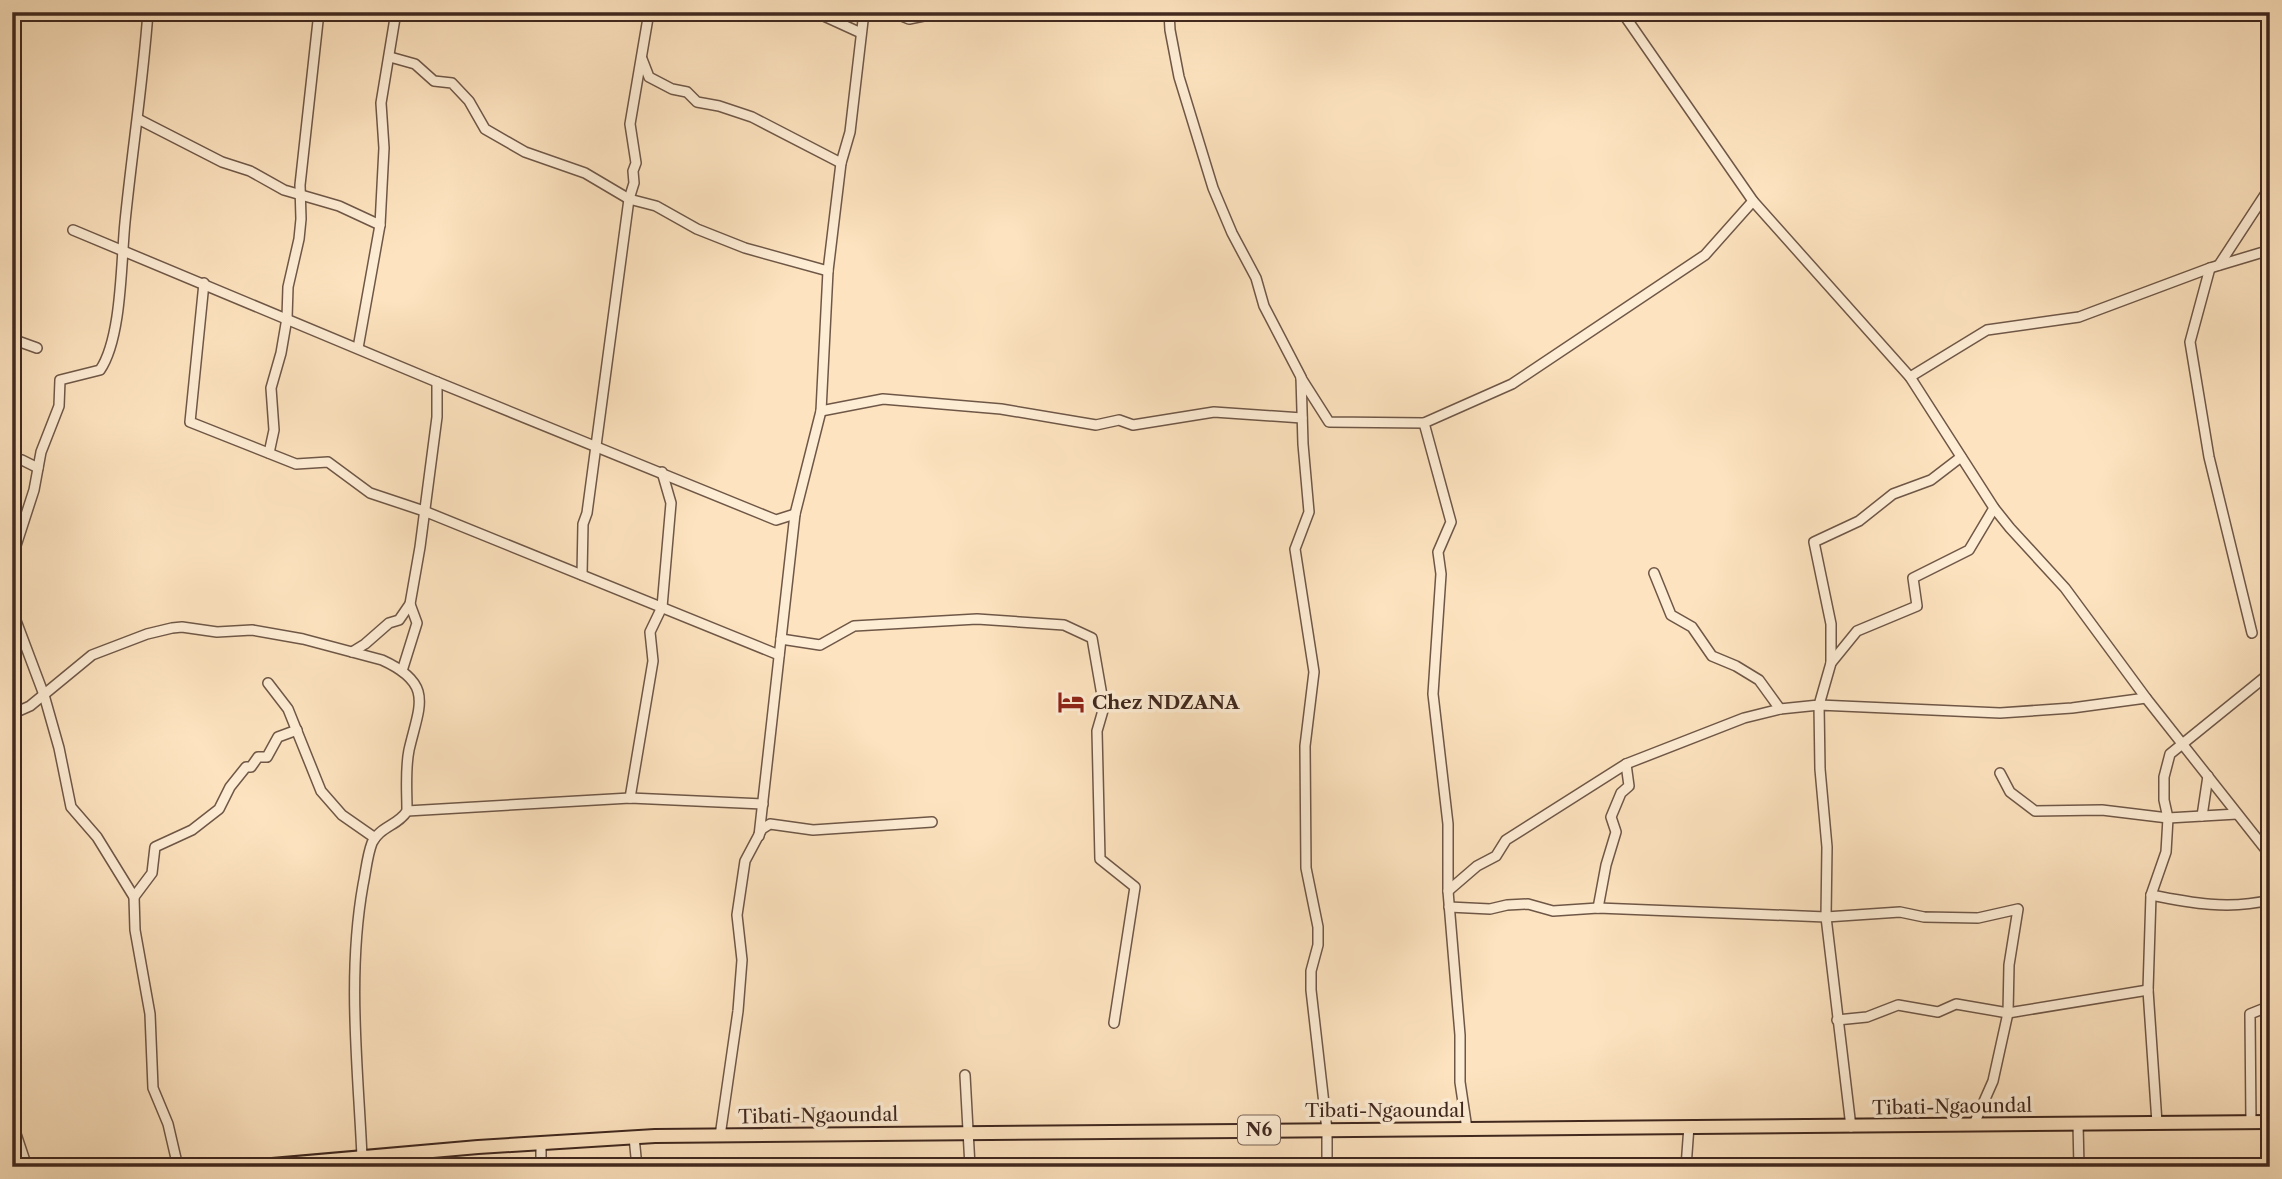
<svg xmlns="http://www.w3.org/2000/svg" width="2282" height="1179" font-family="'Libre Caslon Text',serif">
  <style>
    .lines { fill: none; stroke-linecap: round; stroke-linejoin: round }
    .minor-casing { stroke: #6f5747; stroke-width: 12 }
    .highway-casing { stroke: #40281f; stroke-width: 16 }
    .minor { stroke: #feedd5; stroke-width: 9 }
    .highway { stroke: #fde3bf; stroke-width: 12 }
    .labels { text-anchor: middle; stroke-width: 7; stroke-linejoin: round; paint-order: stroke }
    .shield { fill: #feedd5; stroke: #796356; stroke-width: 2 }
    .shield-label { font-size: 18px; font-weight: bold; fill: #40281f }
    .poi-label { font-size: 19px; font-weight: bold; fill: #40281f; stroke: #feedd5; text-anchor: start }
    .street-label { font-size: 19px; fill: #40281f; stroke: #feedd5 }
  </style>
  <rect width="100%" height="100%" fill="#fde3bf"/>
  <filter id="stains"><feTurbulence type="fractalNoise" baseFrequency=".00286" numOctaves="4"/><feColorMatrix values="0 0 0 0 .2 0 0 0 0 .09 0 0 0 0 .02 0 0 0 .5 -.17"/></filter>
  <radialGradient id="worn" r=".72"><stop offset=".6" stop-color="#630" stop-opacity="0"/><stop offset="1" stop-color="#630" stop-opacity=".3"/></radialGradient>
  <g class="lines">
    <g class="minor-casing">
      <g id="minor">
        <path d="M815 12 861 33"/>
        <path d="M892 12 909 19 943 12"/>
        <path d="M1169 12 1170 30 1179 77 1213 188 1232 233 1256 278 1264 306 1301 377 1303 444 1309 512 1295 549 1314 672 1305 746 1306 868 1318 927V945L1311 971V990L1327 1130V1167"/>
        <path d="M1622 12 1753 201 1910 377 1994 508 2010 528 2065 588 2146 698 2270 855"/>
        <path d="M390 57 415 64 434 81 452 83 469 101 485 129 525 152 585 173 629 199 656 206 697 229 745 248 828 271"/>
        <path d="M642 59 649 77 672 89 687 92 697 102 719 106 752 117 841 163"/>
        <path d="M138 119 222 162 250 171 284 190 339 206 380 225"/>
        <path d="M73 230 437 382 776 520 795 514"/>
        <path d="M2219 265 2270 187"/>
        <path d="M2210 268 2190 342 2209 457 2252 633"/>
        <path d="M204 283 190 422 296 464 328 462 370 493 424 511 779 655"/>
        <path d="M12 339 37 348"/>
        <path d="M358 348 380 225 384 148 381 103 396 12"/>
        <path d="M1910 377 1987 330 2079 317 2210 268 2270 250"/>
        <path d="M1301 378 1329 422 1424 423 1512 384 1705 255 1753 201"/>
        <path d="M821 411 883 399 1001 409 1096 425 1119 420 1133 425 1214 412 1302 418"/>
        <path d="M1424 423 1451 522 1438 552 1441 574 1433 694 1448 824V891L1460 1035V1082L1467 1129"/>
        <path d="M269 453 274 430 271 388 281 353 287 318 288 287 299 239 301 219 300 185 319 12"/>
        <path d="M12 459 22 460 38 468"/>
        <path d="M12 558 34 490 41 452 59 406 60 380 100 370C122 338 121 261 125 222 132 152 143 82 148 12"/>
        <path d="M1654 573 1671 615 1692 627 1712 656 1736 666 1759 680 1780 709"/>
        <path d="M582 575 583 524 587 513 629 199 634 183 633 171 636 163 630 124 649 12"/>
        <path d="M12 610 44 695 59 748 71 807 97 837 134 897 135 930 150 1014 153 1088 168 1124 178 1167"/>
        <path d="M781 639 820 645 854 626 977 619 1064 625 1092 638 1104 707 1097 731 1100 859 1135 887 1114 1023"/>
        <path d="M352 652 365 644 389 623 399 620 410 604 420 547 437 417V382"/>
        <path d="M1831 663V624L1814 542 1859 521 1893 494 1931 480 1961 457"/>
        <path d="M402 671 417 623 410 604"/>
        <path d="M268 683 288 709 321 791 342 815 375 838"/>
        <path d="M12 714 30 706 92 655 147 634 172 628 182 627 217 632 252 630 303 639 382 660C435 684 419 706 409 750 405 770 407 790 407 811 399 825 379 827 372 843 367 856 366 871 363 885 347 975 358 1067 362 1157"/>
        <path d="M2000 773 2010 792 2035 811 2102 810 2168 818 2237 814"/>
        <path d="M630 798 653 661 650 632 662 607 671 503 662 472"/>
        <path d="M407 811 630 798 763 804"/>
        <path d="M2202 816 2208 776"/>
        <path d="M759 836 795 514 821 411 828 271 841 163 850 132 864 12"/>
        <path d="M1448 891 1477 866 1496 856 1506 840 1626 764 1744 718 1780 709 1819 705 1831 663 1857 631 1917 606 1913 578 1969 550 1994 508"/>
        <path d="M2151 895C2191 903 2229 910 2270 900"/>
        <path d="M134 897 152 873 155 847 192 830 219 809 230 787 246 767H251L258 757H267L278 737 297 730"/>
        <path d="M1449 907 1490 909 1507 905 1528 904 1553 911 1598 908 1826 917 1900 912 1924 917 1978 918 2018 909 2009 965 2008 1013 1993 1081 1974 1124"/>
        <path d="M1598 908 1606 865 1616 832 1611 817 1621 793 1629 786 1626 764"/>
        <path d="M1837 1020 1867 1017 1898 1005 1938 1012 1956 1004 2008 1013 2148 990"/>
        <path d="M965 1075 970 1167"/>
        <path d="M12 1122 27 1167"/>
        <path d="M2251 1122 2250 1014 2270 1006"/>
        <path d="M2157 1123 2148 990 2151 895 2166 852 2168 818 2164 800V777L2170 754 2270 673"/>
        <path d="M2078 1124 2079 1167"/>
        <path d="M1851 1127 1826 917 1827 847 1820 769 1819 705 2000 713 2072 708 2146 698"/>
        <path d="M720 1136 738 1011 742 960 737 915 745 861 762 829 770 824 813 830 932 822"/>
        <path d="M634 1137 637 1167"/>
        <path d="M541 1144V1167"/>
        <path d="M1686 1167 1689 1126"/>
      </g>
    </g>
    <g class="highway-casing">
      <path id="highway" d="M250 1167 478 1147 655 1136 2270 1122"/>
    </g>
    <use href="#minor" class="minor"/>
    <use href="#highway" class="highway"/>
  </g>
  <defs>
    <g id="hotel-bare" transform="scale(2.1)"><path d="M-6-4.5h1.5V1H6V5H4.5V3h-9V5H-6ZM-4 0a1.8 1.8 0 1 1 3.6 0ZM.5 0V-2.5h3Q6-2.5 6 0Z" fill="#8f2418" stroke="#feedd5" stroke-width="2.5" paint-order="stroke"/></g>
  </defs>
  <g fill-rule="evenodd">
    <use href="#hotel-bare" x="1071" y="702"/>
  </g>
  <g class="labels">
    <rect class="shield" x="1238" y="1115.5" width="42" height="29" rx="5"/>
    <g class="shield-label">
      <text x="1259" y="1136">N6</text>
    </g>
    <g class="poi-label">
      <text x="1092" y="709">Chez NDZANA</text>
    </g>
    <g class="street-label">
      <text transform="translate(1952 1106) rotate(-1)" y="7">Tibati-Ngaoundal</text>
      <text x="1385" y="1117">Tibati-Ngaoundal</text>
      <text transform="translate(818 1115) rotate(-1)" y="7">Tibati-Ngaoundal</text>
    </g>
  </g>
  <rect width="2282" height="1179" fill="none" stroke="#fde3bf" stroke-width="42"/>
  <rect x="14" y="14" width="2254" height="1151" fill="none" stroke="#40281f" stroke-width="3.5"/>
  <rect x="21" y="21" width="2240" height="1137" fill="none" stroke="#40281f" stroke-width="2"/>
  <rect width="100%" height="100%" filter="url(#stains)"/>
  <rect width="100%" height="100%" fill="url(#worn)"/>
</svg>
